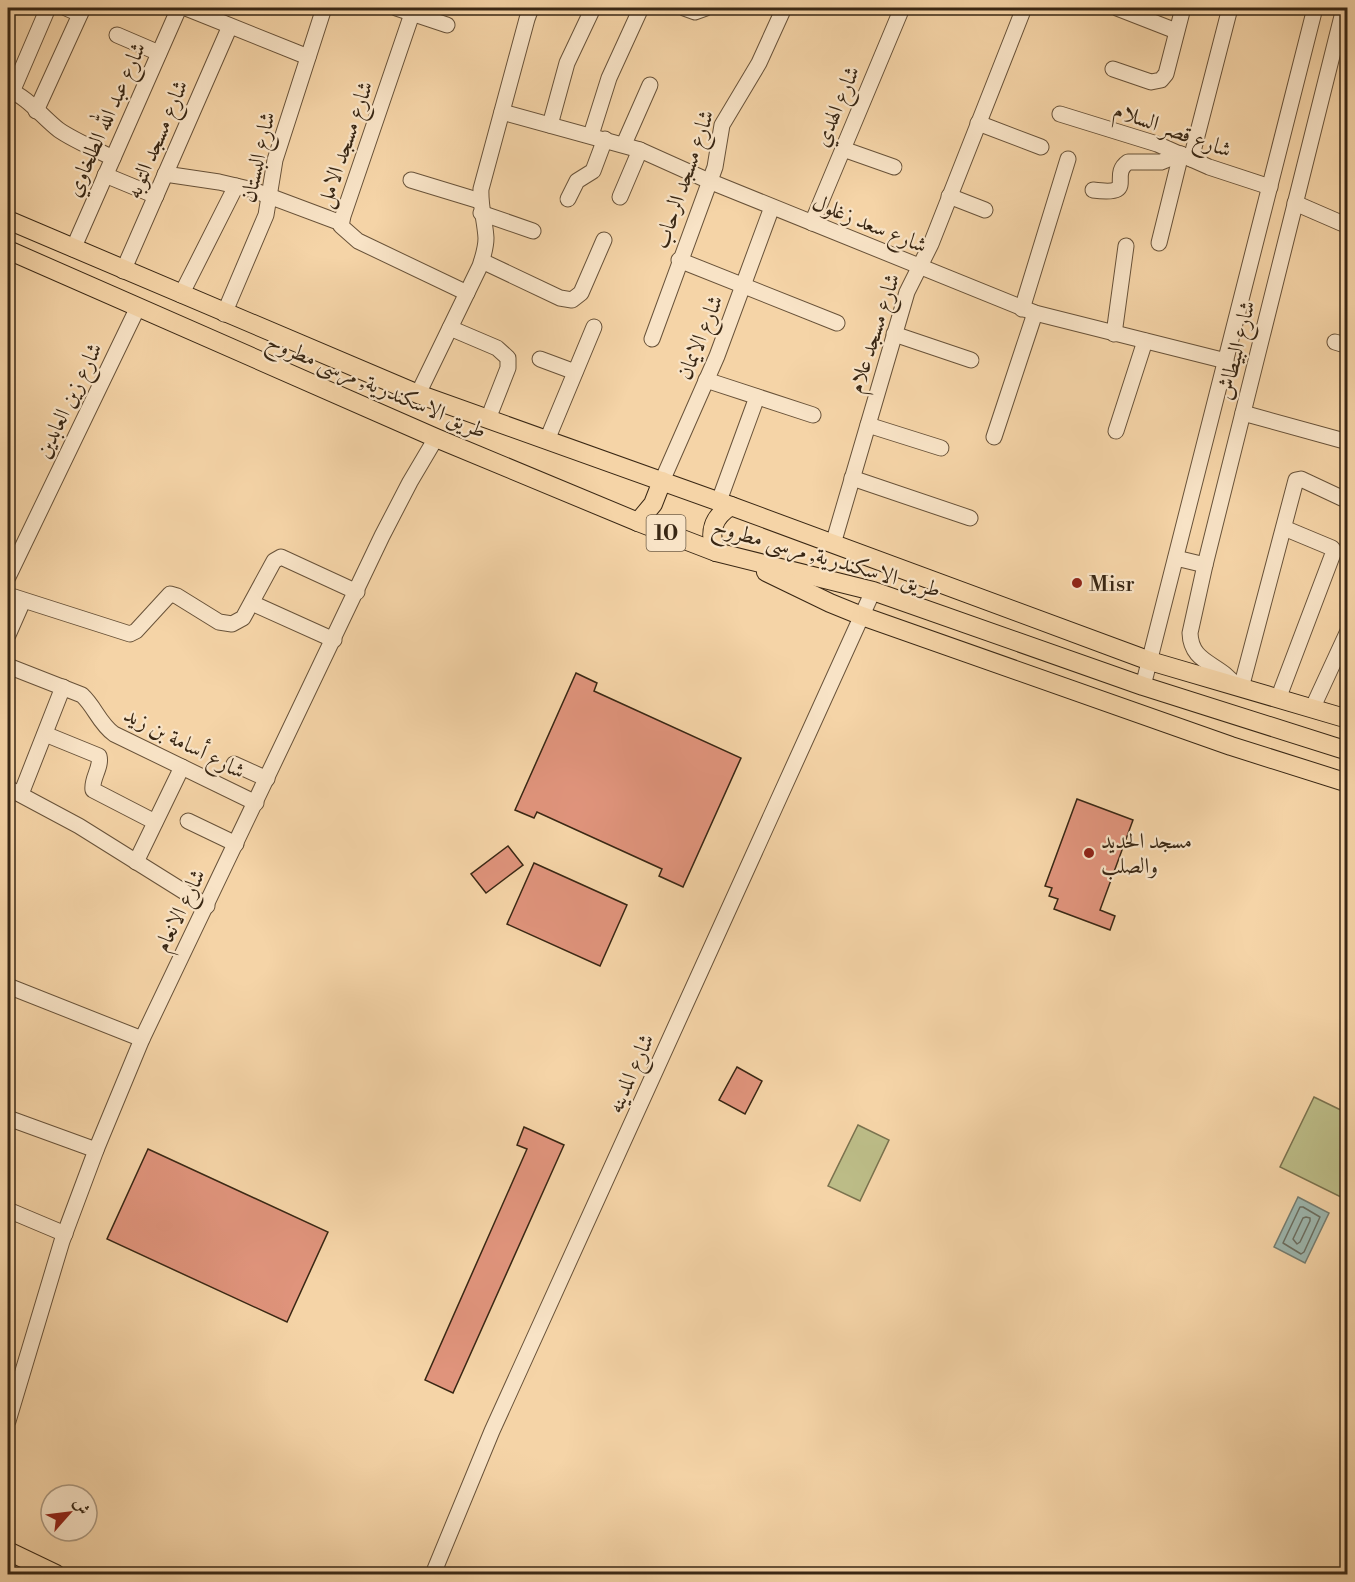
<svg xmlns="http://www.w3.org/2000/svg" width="1355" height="1582" font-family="'Libre Bodoni',Amiri,serif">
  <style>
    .green { fill: #bcbc87; stroke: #7a724e; stroke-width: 1.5 }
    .water { fill: #9db7af; stroke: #757d71; stroke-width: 1.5 }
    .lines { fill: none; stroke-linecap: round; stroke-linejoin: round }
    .shore { stroke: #6b6f62; stroke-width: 1.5 }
    .building { fill: #e0947c; stroke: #392714; stroke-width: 1.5 }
    .minor-casing { stroke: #685239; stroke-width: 17 }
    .major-casing { stroke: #392714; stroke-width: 20 }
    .minor { stroke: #f8e3c6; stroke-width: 15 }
    .major { stroke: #f5d4a7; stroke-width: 18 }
    .poi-dot { fill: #8f2418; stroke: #f8e3c6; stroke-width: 2 }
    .labels { text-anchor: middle; stroke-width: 4.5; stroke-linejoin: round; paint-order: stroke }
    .shield { fill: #f8e3c6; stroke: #725f49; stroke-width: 1.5 }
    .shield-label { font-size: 21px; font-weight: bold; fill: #392714 }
    .street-label { font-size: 22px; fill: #392714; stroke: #f8e3c6 }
    .poi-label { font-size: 22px; fill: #392714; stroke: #f8e3c6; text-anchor: start }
  </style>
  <rect width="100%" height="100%" fill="#f5d4a7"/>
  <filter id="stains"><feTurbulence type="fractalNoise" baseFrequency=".00333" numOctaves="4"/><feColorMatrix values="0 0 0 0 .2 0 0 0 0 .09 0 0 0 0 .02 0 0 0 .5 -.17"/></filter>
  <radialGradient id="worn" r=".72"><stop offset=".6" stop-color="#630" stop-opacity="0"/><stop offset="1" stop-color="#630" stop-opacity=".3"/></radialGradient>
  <g class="green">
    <path d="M1314 1097 1347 1113V1200L1280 1167Z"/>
    <path d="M858 1125 889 1140 860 1201 828 1186Z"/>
  </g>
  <path class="water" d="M1298 1197 1329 1213 1305 1263 1274 1247Z"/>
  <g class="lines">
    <g class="shore">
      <path d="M1300 1207H1303L1320 1217 1304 1252 1301 1254 1283 1243Z"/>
      <path d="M1306 1217 1310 1218V1221L1300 1242 1297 1244 1293 1239 1303 1218Z"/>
    </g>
  </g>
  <g class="building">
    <path d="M576 673 597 683 594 691 741 758 683 887 659 876 662 869 537 812 534 818 515 810Z"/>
    <path d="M1077 799 1133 820 1100 910 1115 916 1110 930 1054 909 1058 899 1049 896 1052 888 1045 886Z"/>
    <path d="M508 846 523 865 486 893 471 874Z"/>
    <path d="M534 863 627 905 600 966 507 924Z"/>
    <path d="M737 1067 762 1081 745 1114 719 1100Z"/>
    <path d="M524 1127 564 1145 453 1393 425 1380 527 1149 517 1145Z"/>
    <path d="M148 1149 328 1232 287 1322 107 1239Z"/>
  </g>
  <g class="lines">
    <g class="minor-casing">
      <g id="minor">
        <path d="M66 8 80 14"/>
        <path d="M186 8 308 57"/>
        <path d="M396 8 447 25"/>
        <path d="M414 8 343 216 341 226 358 241 467 293"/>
        <path d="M684 8 695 12 706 8"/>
        <path d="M1117 8 1176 31"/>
        <path d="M117 35 159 53"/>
        <path d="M1113 69 1151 82 1161 80 1166 74 1183 8"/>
        <path d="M8 90C28 97 42 117 59 130 75 141 95 149 113 158"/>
        <path d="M12 92 48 8"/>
        <path d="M36 111 83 8"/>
        <path d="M502 112 640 150 709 181 1035 313 1226 361"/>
        <path d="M1060 114 1157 144 1209 167 1270 187"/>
        <path d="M978 123 1041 147"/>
        <path d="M550 125 567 63 593 8"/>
        <path d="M591 135 609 78 641 8"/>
        <path d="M624 144 650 85"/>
        <path d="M843 149 894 167"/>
        <path d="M1191 159 1230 8"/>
        <path d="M165 174 219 182 253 190 341 223"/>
        <path d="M105 175 156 196"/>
        <path d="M411 180 480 201"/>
        <path d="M1093 190C1139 196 1108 176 1128 162H1161L1181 154"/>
        <path d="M949 196 985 210"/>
        <path d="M620 197 640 150"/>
        <path d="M568 199 577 181 593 171 605 139"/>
        <path d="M1295 203 1348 226"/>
        <path d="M481 213 533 231"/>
        <path d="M812 223 902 8"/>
        <path d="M1159 243 1181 154"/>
        <path d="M73 249 179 8"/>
        <path d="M679 260 837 323"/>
        <path d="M482 261 560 298 572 300 581 293 604 240"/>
        <path d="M123 271 230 26"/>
        <path d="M181 295 236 186"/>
        <path d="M1022 309 1068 159"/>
        <path d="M224 314 266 215 275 160 324 8"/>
        <path d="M450 328 497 348 508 358V368L488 419"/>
        <path d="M894 334 971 360"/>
        <path d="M1114 334 1126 246"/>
        <path d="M652 339 715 167 722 125 759 63 784 8"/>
        <path d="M1335 342 1348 346"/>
        <path d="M540 359 575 372"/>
        <path d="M706 380 813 415"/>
        <path d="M418 394 480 266C483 257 486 247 486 238 485 221 480 206 481 189L527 19 531 8"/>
        <path d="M1243 413 1348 442"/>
        <path d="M868 425 941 448"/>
        <path d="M1116 431 1145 341"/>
        <path d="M994 437 1035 313"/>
        <path d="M547 440 594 327"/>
        <path d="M852 478 970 518"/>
        <path d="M662 481 717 356 772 207"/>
        <path d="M719 501 757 397"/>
        <path d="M833 544 907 292 931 244 1024 8"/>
        <path d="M1176 558 1205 565"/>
        <path d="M8 577 138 307"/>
        <path d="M8 595 130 634 136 631 170 594 177 596 219 622 232 624 243 618 274 561 281 557 357 592"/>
        <path d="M252 603 334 640"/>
        <path d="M8 635 23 601"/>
        <path d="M8 666 82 695C95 707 99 723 114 734L256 803"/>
        <path d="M1143 686 1315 8"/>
        <path d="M1236 686C1219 662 1191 664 1190 633L1205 565 1344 8"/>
        <path d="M1241 688 1296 480 1301 479 1348 501"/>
        <path d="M1278 699 1334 551 1332 548 1284 528"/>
        <path d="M1312 709 1348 631"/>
        <path d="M45 734 99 756C102 767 91 779 93 790L155 822"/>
        <path d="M234 764 267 779"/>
        <path d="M8 788 79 826 207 906"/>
        <path d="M21 794 63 687"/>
        <path d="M188 821 236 844"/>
        <path d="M136 862 182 767"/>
        <path d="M8 986 142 1039"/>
        <path d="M8 1118 96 1150"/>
        <path d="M8 1210 65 1234"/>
        <path d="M8 1421 62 1241 96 1150 142 1039 382 536 410 482 436 438"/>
        <path d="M433 1574 492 1431 873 591"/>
      </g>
    </g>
    <g class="major-casing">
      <g id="major">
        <path d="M8 220 418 394 731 506 1150 661 1348 719"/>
        <path d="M8 250 436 438 638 522 716 552 873 591 1143 686 1348 751"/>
        <path d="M638 522 653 504 662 481"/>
        <path d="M716 552C708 532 713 517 731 506"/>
        <path d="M766 572 830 603 862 616 1231 746 1348 783"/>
        <path d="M8 1551 56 1574"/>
      </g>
    </g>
    <use href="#minor" class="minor"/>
    <use href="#major" class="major"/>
  </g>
  <g class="poi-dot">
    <circle cx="1077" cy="583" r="6"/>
    <circle cx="1089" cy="853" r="6"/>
  </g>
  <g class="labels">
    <rect class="shield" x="646.5" y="515" width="39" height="36" rx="4.5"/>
    <g class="shield-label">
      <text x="666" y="540">10</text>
    </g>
    <g class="street-label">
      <text transform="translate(836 106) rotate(-67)" y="8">شارع الهدي</text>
      <text transform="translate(105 119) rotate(-66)" y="8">شارع عبد الله الطلخاوي</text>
      <text transform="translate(1173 129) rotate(20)" y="8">شارع قصر السلام</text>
      <text transform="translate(156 139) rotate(-67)" y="8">شارع مسجد التوبه</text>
      <text transform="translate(344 144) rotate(-71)" y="8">شارع مسجد الامل</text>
      <text transform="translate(257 157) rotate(-77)" y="8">شارع البستان</text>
      <text transform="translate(683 179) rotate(-71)" y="8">شارع مسجد الرحاب</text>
      <text transform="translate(870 223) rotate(22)" y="8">شارع سعد زغلول</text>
      <text transform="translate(873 333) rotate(-72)" y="8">شارع مسجد علام</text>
      <text transform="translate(699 337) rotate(-68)" y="8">شارع الايمان</text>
      <text transform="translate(1235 350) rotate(-76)" y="8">شارع البيطاش</text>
      <text transform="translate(377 385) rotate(23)" y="8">طريق الاسكندرية, مرسى مطروح</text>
      <text transform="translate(68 400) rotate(-64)" y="8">شارع زين العابدين</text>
      <text transform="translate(827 557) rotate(16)" y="8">طريق الاسكندرية, مرسى مطروح</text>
      <text transform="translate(185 742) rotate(27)" y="8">شارع أسامة بن زيد</text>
      <text transform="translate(179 910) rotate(-64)" y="8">شارع الانعام</text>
      <text transform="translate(630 1073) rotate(-66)" y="8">شارع المدينه</text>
    </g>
    <g class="poi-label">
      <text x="1089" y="591">Misr</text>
      <text x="1101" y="848">مسجد الحديد<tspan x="1101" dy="25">والصلب</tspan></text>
    </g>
  </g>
  <rect width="1355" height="1582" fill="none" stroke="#f5d4a7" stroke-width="30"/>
  <rect x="9" y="9" width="1337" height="1564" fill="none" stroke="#392714" stroke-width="3"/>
  <rect x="15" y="15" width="1325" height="1552" fill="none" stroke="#392714" stroke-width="1.5"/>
  <g transform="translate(69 1513) rotate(62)"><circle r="28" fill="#f8e3c6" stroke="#ac987f" stroke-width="1.5"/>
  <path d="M0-4.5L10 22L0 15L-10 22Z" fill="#8f2418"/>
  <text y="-9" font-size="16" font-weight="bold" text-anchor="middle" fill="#392714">ش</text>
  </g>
  <rect width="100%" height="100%" filter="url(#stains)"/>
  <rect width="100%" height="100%" fill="url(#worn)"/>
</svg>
